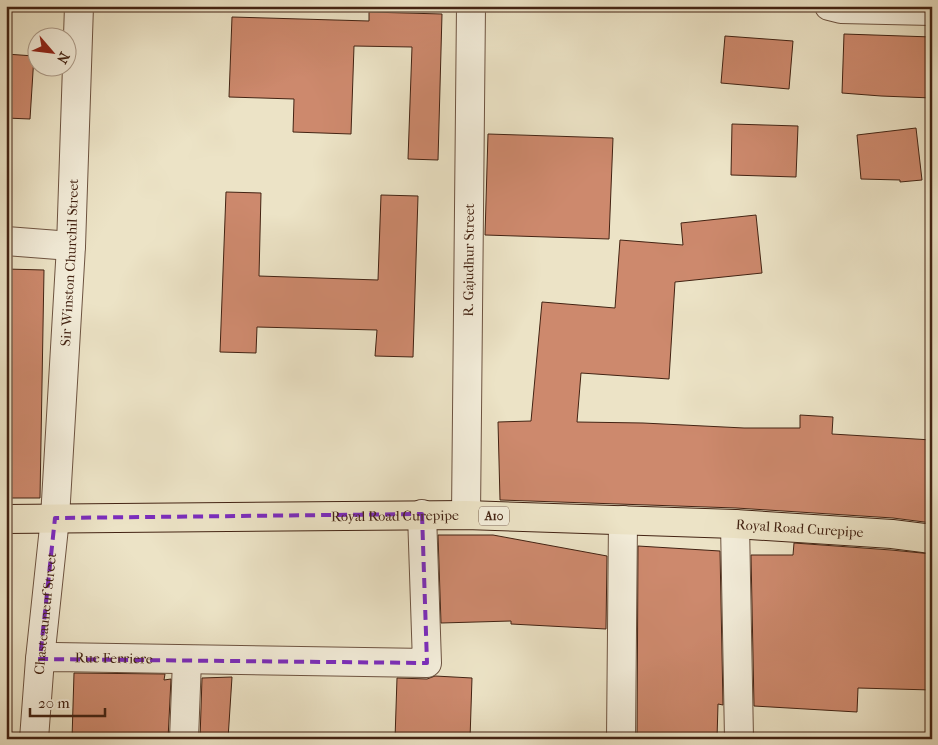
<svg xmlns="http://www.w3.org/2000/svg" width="938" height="745" font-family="'IM FELL French Canon',serif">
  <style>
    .building { fill: #cd896d; stroke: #432313 }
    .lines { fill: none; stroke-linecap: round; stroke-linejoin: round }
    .minor-casing { stroke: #6d5340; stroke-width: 30 }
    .major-casing { stroke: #432313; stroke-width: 30 }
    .minor { stroke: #f3edda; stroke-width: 28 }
    .major { stroke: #ece3c6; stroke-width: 28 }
    .marked { fill: none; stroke: #7b2cbf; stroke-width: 4; stroke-dasharray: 10 6; stroke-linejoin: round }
    .labels { text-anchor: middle; stroke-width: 4; stroke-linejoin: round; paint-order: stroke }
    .shield { fill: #f3edda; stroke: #78604f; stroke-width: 1 }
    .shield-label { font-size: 12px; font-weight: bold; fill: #432313 }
    .street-label { font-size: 14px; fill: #432313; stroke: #f3edda }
  </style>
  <rect width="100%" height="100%" fill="#ece3c6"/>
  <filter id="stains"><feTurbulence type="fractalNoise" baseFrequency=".004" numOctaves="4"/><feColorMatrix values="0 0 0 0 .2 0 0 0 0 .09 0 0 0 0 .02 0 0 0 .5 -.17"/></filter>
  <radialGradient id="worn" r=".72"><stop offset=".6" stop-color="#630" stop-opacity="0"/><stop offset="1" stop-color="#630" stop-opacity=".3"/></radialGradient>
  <g class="building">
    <path d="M369 12 442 14 438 160 408 159 412 47 354 46 351 134 293 132 294 99 229 97 232 17 369 21Z"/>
    <path d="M844 34 932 37V98L881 96 842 93Z"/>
    <path d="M725 36 793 41 789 89 721 83Z"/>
    <path d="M6 54 34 56 30 119 6 118Z"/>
    <path d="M732 124 798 126 796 177 731 175Z"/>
    <path d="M916 128 922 180 900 182V180L861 179 857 135Z"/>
    <path d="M488 134 613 138 609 239 485 235Z"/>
    <path d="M226 192 261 193 259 276 378 280 381 195 418 196 413 357 375 356 377 330 257 327 256 353 220 352Z"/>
    <path d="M756 215 762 273 675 282 669 379 581 373 577 422 643 423 744 428H800V415L833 417 832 434 932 440V523L893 518 736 508 500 500 498 422 531 421 542 302 615 308 620 240 683 245 681 223Z"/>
    <path d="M6 269 44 270 40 498H6Z"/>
    <path d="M438 535H493L607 556 606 629 511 624V621L441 623Z"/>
    <path d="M794 543 891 550 932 554V690L858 688 857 712 754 706 751 555H793Z"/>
    <path d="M638 546 720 551 723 705 718 704 717 739H637Z"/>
    <path d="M74 673 165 674 164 680 171 679 168 739H72Z"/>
    <path d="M435 676 472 678 470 739H395L397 678 427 679Z"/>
    <path d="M232 677 228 739H200L202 678Z"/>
  </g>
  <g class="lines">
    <g class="minor-casing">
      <g id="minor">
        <path d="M829 6 841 9 932 11"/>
        <path d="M6 241 71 246"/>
        <path id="s1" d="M466 515 471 6"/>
        <path d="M735 524 739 739"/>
        <path id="s2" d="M40 659 54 657 427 663 422 514"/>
        <path id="s3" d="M34 739 40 659 55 518 71 246 79 6"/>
        <path d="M184 739 187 660"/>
        <path d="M621 739 623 520"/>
      </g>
    </g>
    <g class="major-casing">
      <g id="major">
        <path id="s4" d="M6 519 466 515 735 524 892 534 932 539"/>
      </g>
    </g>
    <use href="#minor" class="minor"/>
    <use href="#major" class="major"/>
  </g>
  <path class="marked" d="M422 514 427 663 40 659 55 518Z"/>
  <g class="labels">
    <rect class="shield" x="479" y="506.5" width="30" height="19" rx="4"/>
    <g class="shield-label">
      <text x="494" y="520">A10</text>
    </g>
    <g class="street-label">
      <text dy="5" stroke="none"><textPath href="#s1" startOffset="255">R. Gajudhur Street</textPath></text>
      <text dy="5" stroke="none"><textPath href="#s3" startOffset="478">Sir Winston Churchil Street</textPath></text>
      <text dy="5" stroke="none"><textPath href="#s4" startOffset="389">Royal Road Curepipe</textPath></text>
      <text dy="5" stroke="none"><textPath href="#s4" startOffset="794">Royal Road Curepipe</textPath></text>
      <text dy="5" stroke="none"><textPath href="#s3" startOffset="126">Chasteauneuf Street</textPath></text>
      <text dy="5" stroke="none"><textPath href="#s2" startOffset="74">Rue Ferriere</textPath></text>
    </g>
  </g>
  <rect width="938" height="745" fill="none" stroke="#ece3c6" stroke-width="25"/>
  <rect x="8" y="8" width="923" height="730" fill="none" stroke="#432313" stroke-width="2.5"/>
  <rect x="12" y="12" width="913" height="720" fill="none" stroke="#432313"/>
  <g transform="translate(52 52) rotate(118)"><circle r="24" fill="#f3edda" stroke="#ad9c8a"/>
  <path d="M0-4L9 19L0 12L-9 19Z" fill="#8f2418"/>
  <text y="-8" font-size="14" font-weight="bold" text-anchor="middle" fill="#432313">N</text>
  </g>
  <path d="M30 708v8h75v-8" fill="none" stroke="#432313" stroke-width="2.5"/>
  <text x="38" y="708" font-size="15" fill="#432313" stroke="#f3edda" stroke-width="4" paint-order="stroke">20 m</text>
  <rect width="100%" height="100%" filter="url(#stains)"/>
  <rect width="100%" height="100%" fill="url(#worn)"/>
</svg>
